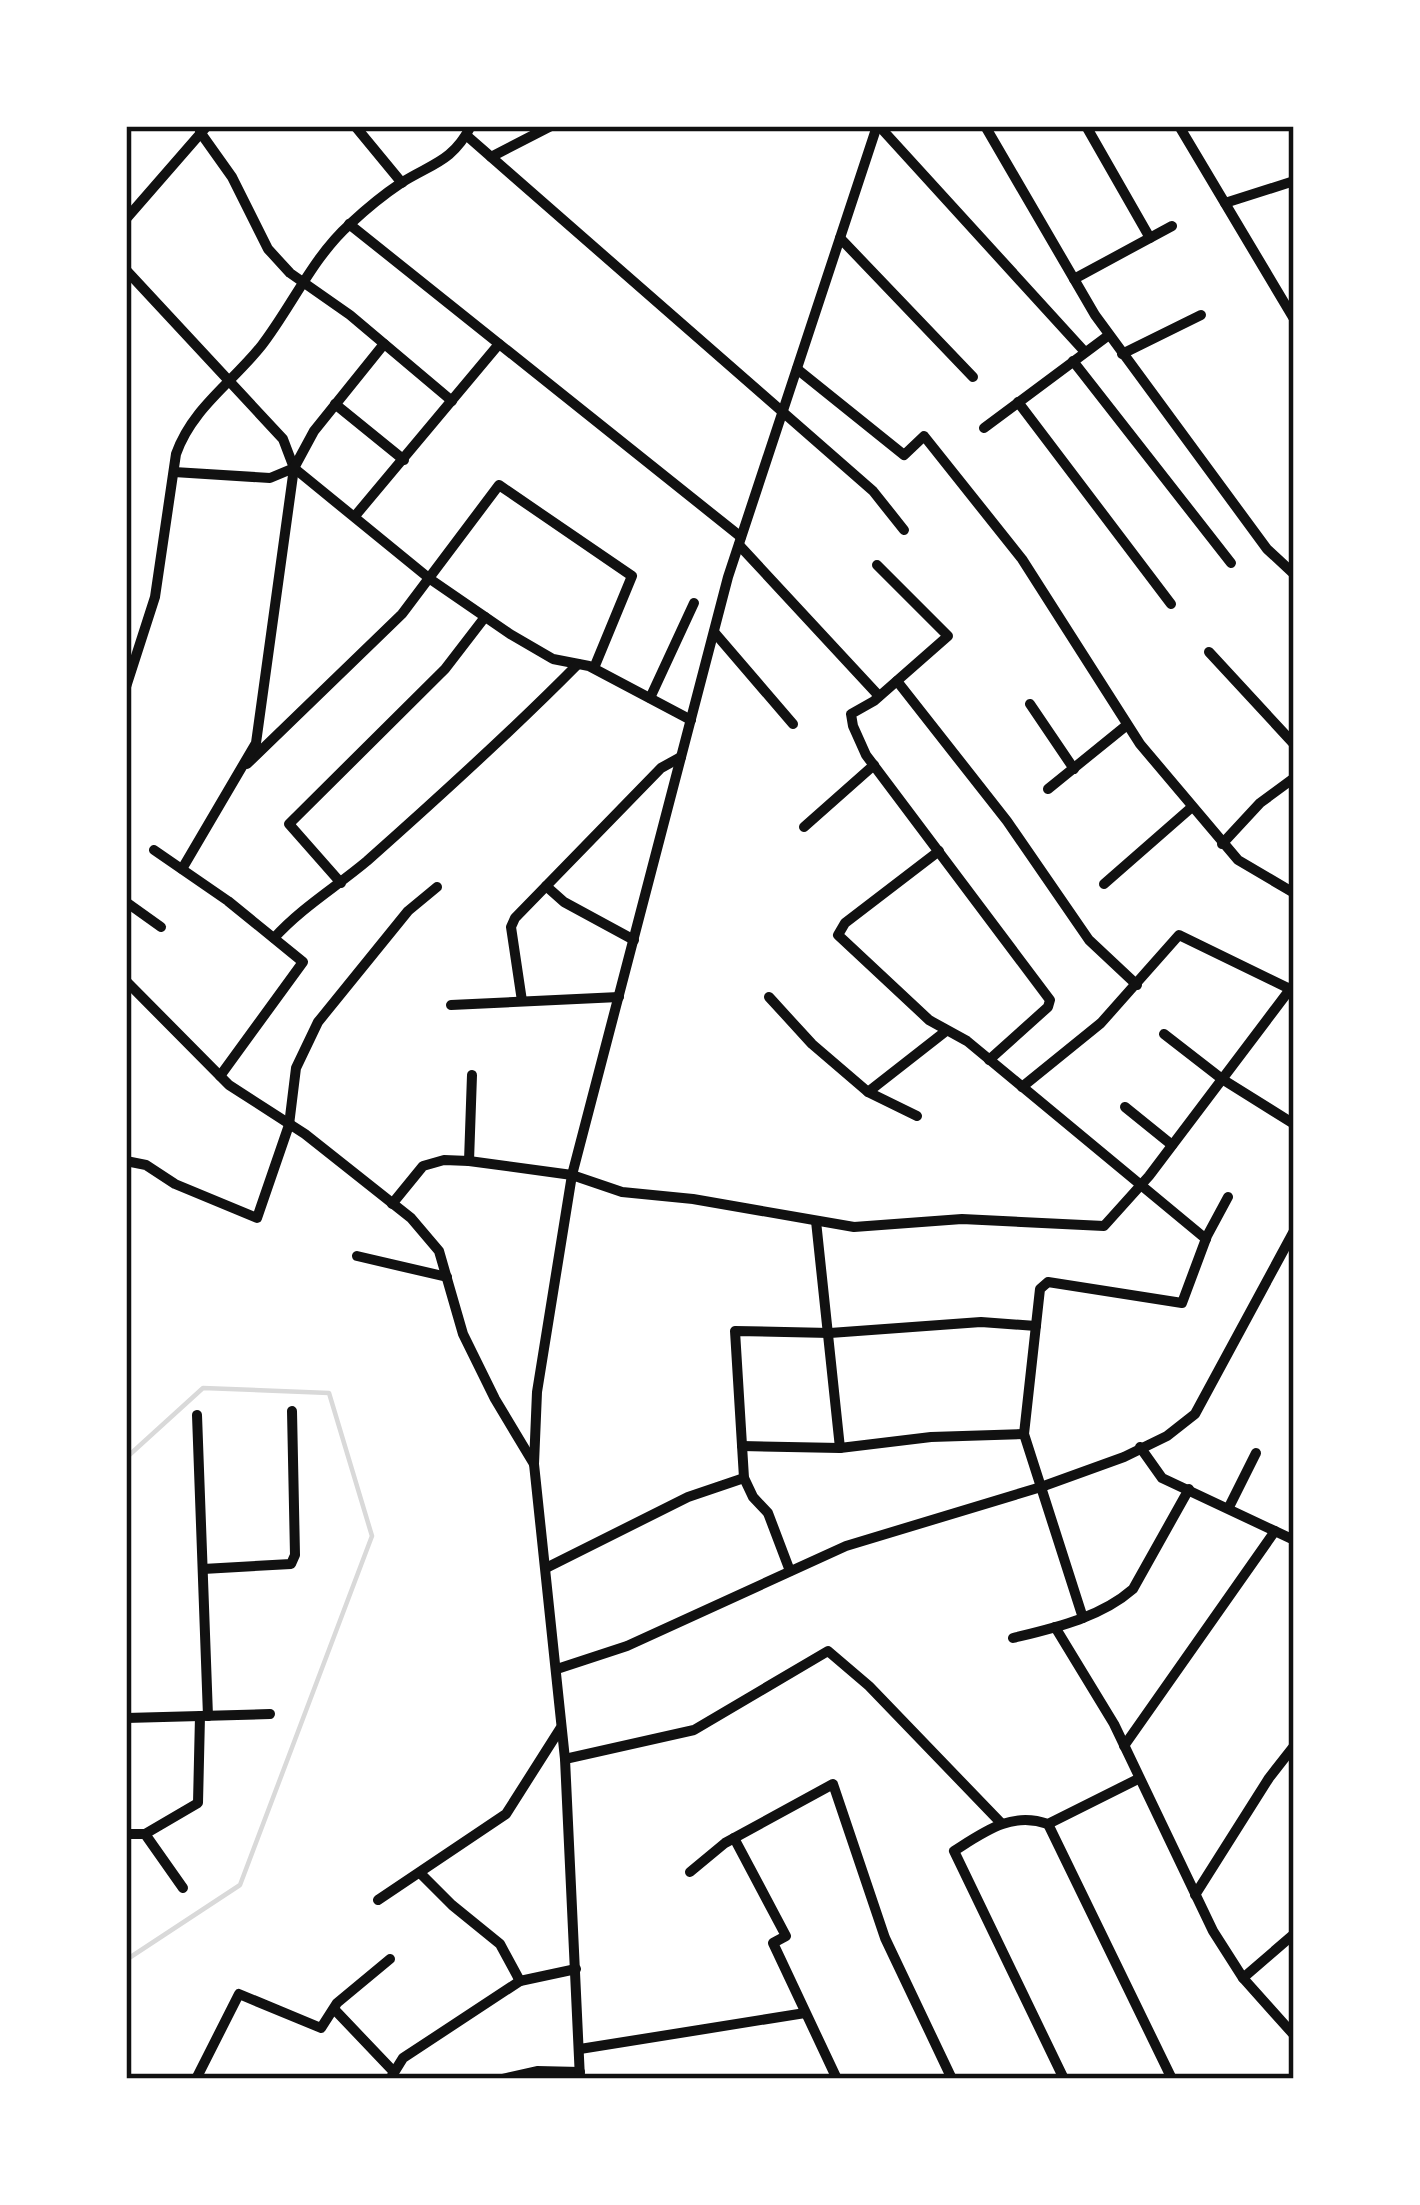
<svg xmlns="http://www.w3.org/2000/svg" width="1420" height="2205" font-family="Overpass,sans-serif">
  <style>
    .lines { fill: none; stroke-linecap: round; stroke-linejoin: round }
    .stream { stroke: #d9d9d9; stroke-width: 4.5 }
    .minor { stroke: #111; stroke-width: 10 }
    .neatline { fill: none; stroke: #111; stroke-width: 4.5 }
  </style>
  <rect width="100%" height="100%" fill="#fff"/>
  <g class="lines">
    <path class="stream" d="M126 1458 203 1388 329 1393 372 1536 240 1885 126 1960"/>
    <g class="minor">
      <path d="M355 126 402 183"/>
      <path d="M879 126 1085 352"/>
      <path d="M985 126 1095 315 1267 549 1294 574"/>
      <path d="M1086 126 1150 238"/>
      <path d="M1179 126 1294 319"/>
      <path d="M200 132 232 177 268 249 290 273 350 315 452 401"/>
      <path d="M466 135 873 491 904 530"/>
      <path d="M491 157 551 126"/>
      <path d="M1225 203 1294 181"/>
      <path d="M126 219 207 126"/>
      <path d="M349 224 741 537"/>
      <path d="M840 238 973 377"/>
      <path d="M126 270 283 439 294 468 430 579 510 634 553 659 589 666 691 720"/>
      <path d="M1074 279 1172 226"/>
      <path d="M1122 354 1201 315"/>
      <path d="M1073 361 1231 563"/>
      <path d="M797 369 904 455 924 436 1022 559 1140 744 1238 860 1294 893"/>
      <path d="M1018 402 1171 604"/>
      <path d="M335 404 404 460"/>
      <path d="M984 428 1109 335"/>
      <path d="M174 472 270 478 294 468"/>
      <path d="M355 516 499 344"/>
      <path d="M739 545 879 696"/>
      <path d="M877 565 948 636 874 701 851 714 853 726 866 755 1050 1000 1048 1007 989 1060"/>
      <path d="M714 632 793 724"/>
      <path d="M1209 652 1294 744"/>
      <path d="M897 681 1007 821 1089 940 1137 985"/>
      <path d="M126 687 155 597 176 454C192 408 233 382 262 345 292 306 313 257 350 224 365 210 383 195 401 183 433 163 452 162 471 126"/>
      <path d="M650 698 694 603"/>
      <path d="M1030 704 1074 769"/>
      <path d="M247 764 402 614 499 485 632 576 594 668"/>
      <path d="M1048 789 1127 725"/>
      <path d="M804 827 874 765"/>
      <path d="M1222 844 1260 803 1294 778"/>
      <path d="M154 850 228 901 303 962 220 1076"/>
      <path d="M939 851 845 923 838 935 929 1020 967 1041 1206 1239"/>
      <path d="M182 869 256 743 294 468 314 431 384 344"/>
      <path d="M341 883 289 824 445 669 485 617"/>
      <path d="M1104 884 1192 807"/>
      <path d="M546 886 564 902 634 940"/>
      <path d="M126 902 161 927"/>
      <path d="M274 938C301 908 336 887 367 861 439 797 510 733 578 664"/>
      <path d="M126 981 229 1085 305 1134 411 1218 439 1251 463 1334 495 1399 534 1464"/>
      <path d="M769 997 812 1044 868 1092 917 1116"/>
      <path d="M522 1001 511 927 515 918 661 768 681 757"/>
      <path d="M451 1005 619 997"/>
      <path d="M1164 1034 1222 1079 1294 1124"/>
      <path d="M1022 1087 1101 1023 1179 935 1290 989"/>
      <path d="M868 1092 946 1031"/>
      <path d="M1125 1107 1172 1145"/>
      <path d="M126 1161 146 1165 175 1184 257 1218 289 1125 296 1068 318 1022 408 911 437 887"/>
      <path d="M469 1161 472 1075"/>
      <path d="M392 1204 423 1166 444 1160 469 1161 572 1175 622 1192 693 1199 854 1227 962 1219 1104 1226 1149 1176 1294 984"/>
      <path d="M816 1221 840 1448"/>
      <path d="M357 1256 447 1277"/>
      <path d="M197 1415 208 1716"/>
      <path d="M742 1446 840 1448 931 1437 1024 1434"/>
      <path d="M1140 1447 1162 1478 1294 1540"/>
      <path d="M1229 1507 1256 1453"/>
      <path d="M546 1568 688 1497 744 1478"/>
      <path d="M203 1569 291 1564 295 1555 292 1411"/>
      <path d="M790 1571 768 1513 753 1497 744 1478 735 1331 830 1333 981 1322 1036 1326"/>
      <path d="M1083 1618 1024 1434 1040 1289 1048 1282 1182 1303 1207 1236 1228 1197"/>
      <path d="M1055 1627 1114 1724 1213 1931 1243 1978 1294 2035"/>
      <path d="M1013 1638C1054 1628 1100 1618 1133 1589L1189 1489"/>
      <path d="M557 1669 627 1646 846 1546 1041 1487 1124 1457 1167 1436 1195 1414 1294 1231"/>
      <path d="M126 1718 270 1714"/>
      <path d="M1124 1746 1275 1531"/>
      <path d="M565 1759 694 1730 828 1651 869 1686 1001 1823"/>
      <path d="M1048 1824 1172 2079"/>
      <path d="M126 1834H145L198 1803 200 1716"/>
      <path d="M145 1834 183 1888"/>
      <path d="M734 1838 786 1936 773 1943 837 2079"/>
      <path d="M690 1872 725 1843 833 1784 885 1938 952 2079"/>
      <path d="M420 1873 452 1905 500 1944 520 1981"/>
      <path d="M1195 1895 1269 1778 1294 1746"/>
      <path d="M378 1900 506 1814 560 1729"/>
      <path d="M1243 1978 1294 1934"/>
      <path d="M334 2009 394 2072"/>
      <path d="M580 2049 805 2013"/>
      <path d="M196 2079 239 1994 321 2028 337 2003 390 1959"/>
      <path d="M390 2079 403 2058 520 1981 576 1969"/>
      <path d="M502 2079 537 2071 580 2072"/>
      <path d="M580 2079 565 1759 534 1464 537 1392 572 1175 728 577 877 126"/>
      <path d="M1064 2079 954 1851C984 1832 1011 1811 1048 1824L1138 1779"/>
    </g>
  </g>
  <rect width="1420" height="2205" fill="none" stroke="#ffffff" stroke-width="258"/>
  <rect x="129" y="129" width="1162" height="1947" class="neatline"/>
</svg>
